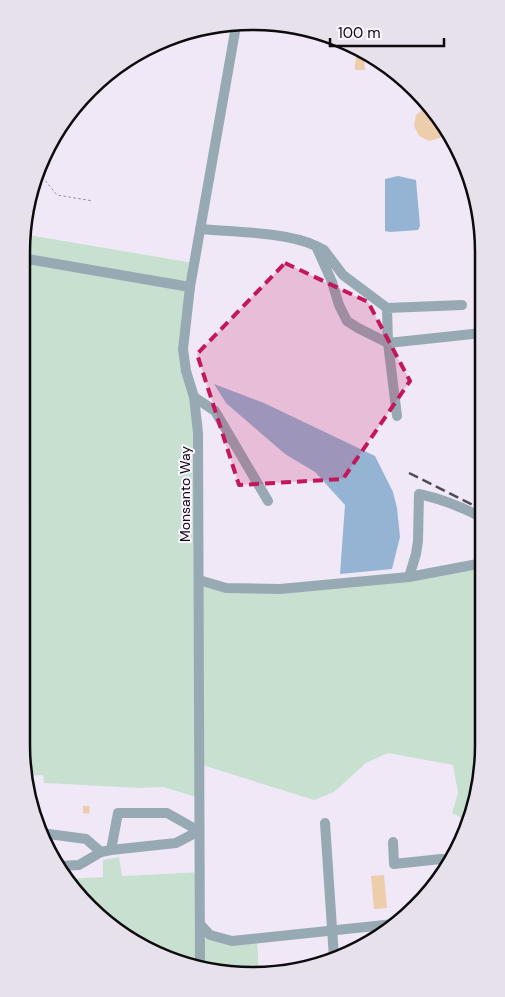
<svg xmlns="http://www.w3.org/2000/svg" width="505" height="997" font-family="'DM Sans',sans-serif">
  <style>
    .built { fill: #f0e7f7 }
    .green { fill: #c7e0d0 }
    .water { fill: #95b4d3 }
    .building { fill: #eccead }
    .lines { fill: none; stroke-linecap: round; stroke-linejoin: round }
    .path { stroke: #928e95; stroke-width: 1; stroke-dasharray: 2.5 2.5; stroke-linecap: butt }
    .minor { stroke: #97aab3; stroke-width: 10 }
    .rail { stroke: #4e4b50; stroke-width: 2.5; stroke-dasharray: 10 5; stroke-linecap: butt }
    .marked { fill: #c2185b; fill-opacity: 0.2; stroke: #c2185b; stroke-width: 4; stroke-dasharray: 10 6; stroke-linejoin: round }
    .labels { text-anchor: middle; stroke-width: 4; stroke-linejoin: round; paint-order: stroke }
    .street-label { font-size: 14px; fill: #0d0b0e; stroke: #faf4ff }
    .rim { fill: none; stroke: #0d0b0e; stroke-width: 2.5 }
  </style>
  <rect width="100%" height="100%" fill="#faf4ff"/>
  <g class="built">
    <path d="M267 22 355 45 405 78 445 124 482 223 483 563 409 577 226 588 199 580 186 371 194 263 23 234 45 150 100 79 178 34Z"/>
    <path d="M388 753 453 765 458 793 452 813 467 821 460 847 416 908 355 952 283 974 259 973 256 939 232 941 200 924 199 872 121 876 119 858 104 877 65 879 34 819 26 776 43 775 44 783 140 788 163 787 199 798V763L334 792 366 763Z"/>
  </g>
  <g class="green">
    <path d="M23 234 194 263 183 349 194 397 199 580 226 588 280 589 483 563V759L467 821 452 813 458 793 453 765 388 753 366 763 334 792 314 800 199 764V798L163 787 140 788 44 783 43 775 26 776 21 744Z"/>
    <path d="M119 857 122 876 200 872V924L210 935 257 939 259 973 207 971 124 937 69 886 66 879 103 877V860Z"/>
  </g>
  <g class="water">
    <path d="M398 176 416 180 420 226 418 230 390 232 385 231V179Z"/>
    <path d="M214 384 264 403 375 456 393 492 397 508 400 537 392 569 340 574 345 505 315 472 285 454 226 403Z"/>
  </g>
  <g class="building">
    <path d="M355 45 364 51 365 70H355V62H356Z"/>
    <path d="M430 107 445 124 447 129 440 138 429 141 419 136 414 126 416 115 425 108Z"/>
    <path d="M83 806H90L89 814 83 813Z"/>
    <path d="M384 875 387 908 374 909 371 876Z"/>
  </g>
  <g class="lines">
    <path class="path" d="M39 173 57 195 93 201"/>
    <g class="minor">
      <path d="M200 229C232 232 288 232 316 246"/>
      <path d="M22 258 190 287"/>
      <path d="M387 308 343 275 324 250 316 246 332 282 339 305 347 321 358 328 388 343 482 333"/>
      <path d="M194 397 215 411 268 501"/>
      <path d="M397 416 388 343 387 308 462 305"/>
      <path d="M409 577 416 554 418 541 419 494C442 499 462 507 483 518"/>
      <path d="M199 580 226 588 280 589 409 577 483 563"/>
      <path d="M325 823 334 958"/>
      <path d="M41 833 86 839 101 852"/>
      <path d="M393 842 394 864 441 859 450 860"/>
      <path d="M59 866 79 865 101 852 111 850 176 843 199 831 167 813H118L111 850"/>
      <path d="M200 924 210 935 232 941 394 924"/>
      <path d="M200 968 198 433 194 397 186 371 183 349 190 287 236 26"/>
    </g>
    <path class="rail" d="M409 473 483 510"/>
  </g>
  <path class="marked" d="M285 263 368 302 410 381 343 479 239 485 197 354Z"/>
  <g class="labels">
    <g class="street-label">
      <text transform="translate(185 494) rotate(-90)" y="5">Monsanto Way</text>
    </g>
  </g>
  <path d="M0 0H505V997H0ZM252 30H253A222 222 0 0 1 475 252V745A222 222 0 0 1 253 967H252A222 222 0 0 1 30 745V252A222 222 0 0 1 252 30Z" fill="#e7e1ec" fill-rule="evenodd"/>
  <path class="rim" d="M252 30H253A222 222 0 0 1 475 252V745A222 222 0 0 1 253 967H252A222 222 0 0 1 30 745V252A222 222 0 0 1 252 30Z"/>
  <path d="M330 38v8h114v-8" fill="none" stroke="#0d0b0e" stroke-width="2.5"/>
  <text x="338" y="38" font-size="15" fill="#0d0b0e" stroke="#faf4ff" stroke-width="4" paint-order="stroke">100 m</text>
</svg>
